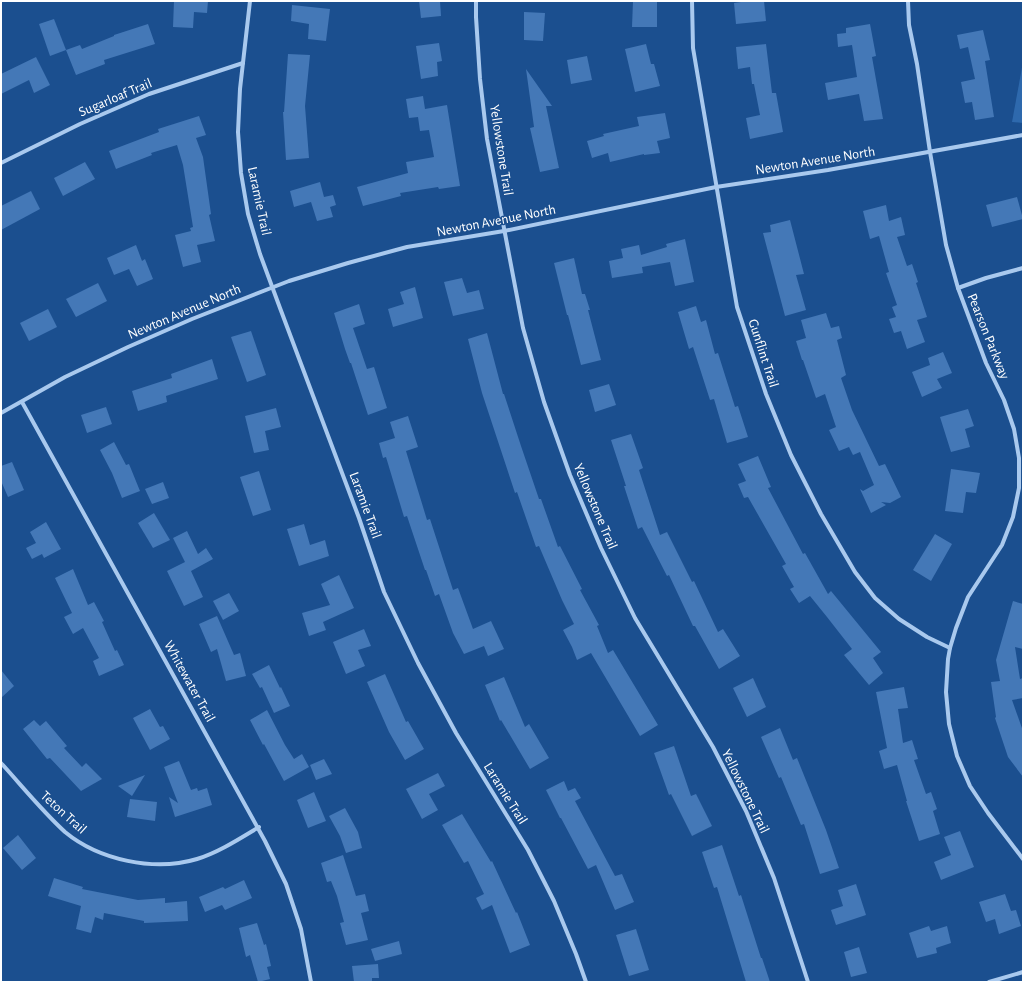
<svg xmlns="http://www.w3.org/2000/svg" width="1024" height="983" font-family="'Alegreya Sans',sans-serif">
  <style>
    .green { fill: #2e69ad }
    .building { fill: #4478b7 }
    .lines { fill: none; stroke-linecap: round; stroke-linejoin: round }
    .street { stroke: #a9c9ee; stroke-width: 4 }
    .labels { text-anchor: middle; stroke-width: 3; stroke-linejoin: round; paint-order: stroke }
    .street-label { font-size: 14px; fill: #fff; stroke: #1b4f8f }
  </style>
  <rect width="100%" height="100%" fill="#1b4f8f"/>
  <path class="green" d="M1023 62V123L1012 122Z"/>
  <g class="building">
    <path d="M174 1H208L207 13 194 12 193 28 173 27Z"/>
    <path d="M419 1H440L441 16 421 18Z"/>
    <path d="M633 1H657V27H632Z"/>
    <path d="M748 1H764L766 21 736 24 734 3Z"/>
    <path d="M292 5 330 9 326 41 308 39 309 24 291 21Z"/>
    <path d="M524 12 545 13 543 41 524 40Z"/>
    <path d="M54 19 66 50 50 56 39 24Z"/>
    <path d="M148 24 155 44 104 60 105 64 76 75 66 50 80 45 82 49 114 36V35Z"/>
    <path d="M870 24 876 56 872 57 883 119 864 121 859 94 828 100 825 83 857 77 852 45 838 47 837 34 846 33V28Z"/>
    <path d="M983 30 990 60 985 61 994 117 975 120 972 102 965 103 961 82 975 79 968 47 960 49 957 35Z"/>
    <path d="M439 43 442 61 437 62 438 76 421 79 416 46Z"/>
    <path d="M646 44 651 64H654L660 86 635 92 625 49Z"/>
    <path d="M766 44 772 93H776L783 132 750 139 746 118 760 115 754 84H752L750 67 738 69 736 47Z"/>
    <path d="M288 54 310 55 305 106 309 158 286 160 283 112H284Z"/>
    <path d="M587 56 592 80 571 84 567 60Z"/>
    <path d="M36 57 50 85 34 93 29 80 1 94V74Z"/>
    <path d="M526 69 552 106H546L559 168 540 172 530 128 534 127Z"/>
    <path d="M423 96 425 109 447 105 460 186 439 189 438 187 400 193 401 196 363 206 357 187 408 173 406 162 434 157 429 130 420 131 418 117 409 118 406 99Z"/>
    <path d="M665 113 670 138 657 141 660 153 644 155V154L610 162 608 153 592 158 587 141 604 136 603 134 639 126 637 117Z"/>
    <path d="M199 116 206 135 196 138 203 157 211 214 209 215 215 241 197 245 201 262 183 267 175 235 191 231 190 228 193 227 183 165 177 145 151 153 152 155 116 169 109 151 159 132 158 129Z"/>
    <path d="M85 162 95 179 63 196 54 178Z"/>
    <path d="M320 182 324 197 333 195 336 205 330 207 333 217 317 221 311 202 294 207 290 191Z"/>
    <path d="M31 191 40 209 1 230V206Z"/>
    <path d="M1017 197 1023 219 992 227 986 205Z"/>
    <path d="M886 205 889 221 901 217 905 235 897 237 907 266 912 264 918 282 916 283 927 317 917 320 925 342 907 349 901 331 894 333 889 319 896 317 892 307 897 305 886 273 889 272 879 236 870 239 863 211Z"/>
    <path d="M790 220 804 274 796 275 806 310 785 316 763 233 771 232 770 225Z"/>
    <path d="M685 239 694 282 675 286 670 262 642 267 643 273 612 278 609 261 623 258 621 249 639 245 641 255 667 247 666 244Z"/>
    <path d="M136 245 142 261 145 259 153 279 137 286 129 269 114 275 107 258Z"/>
    <path d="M574 258 582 294H585L590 310H588L601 360 581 365 568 315H567L554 263Z"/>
    <path d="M462 278 467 293 479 290 484 309 453 316 444 282Z"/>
    <path d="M98 283 107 301 76 317 66 299Z"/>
    <path d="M415 287 423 318 393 327 388 309 404 304 400 292Z"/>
    <path d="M359 304 365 324 353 328 367 369 374 367 387 408 368 415 351 363H350L345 349 334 313Z"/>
    <path d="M696 306 701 322 706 320 715 354 718 353 735 407 738 406 748 437 727 443 714 399 710 400 693 347 689 349 678 312Z"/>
    <path d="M48 309 57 327 29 341 20 323Z"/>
    <path d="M826 313 831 328 839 326 842 338 837 340 846 375 841 378 852 410 879 466 885 464 901 497 890 503 881 502 886 505 871 513 860 489 863 491 874 485 860 452 853 455 849 447 839 451 829 430 836 427 825 394 816 398 803 360H802L796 341 806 338 801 320Z"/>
    <path d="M251 331 266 375 247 382 231 337Z"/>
    <path d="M487 333 503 394H504L521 446 539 499H541L558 547 560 546 582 589 580 590 599 625 597 626 608 653 613 650 658 725 640 736 591 653 577 660 572 647 563 630 574 624 562 600 539 546 536 547 517 492 515 493 482 393 468 339Z"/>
    <path d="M943 352 952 373 937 379 942 388 922 397 912 372 930 365 928 358Z"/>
    <path d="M212 359 218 379 166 396 167 402 138 411 132 391 172 378 171 374Z"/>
    <path d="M609 384 616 405 595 412 589 390Z"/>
    <path d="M106 407 112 424 87 433 81 415Z"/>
    <path d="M276 408 281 427 265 431 269 450 254 453 245 416Z"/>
    <path d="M968 409 974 426 965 429 970 447 951 452 940 417Z"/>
    <path d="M408 416 418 447 406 451 427 520 430 519 453 590 458 588 473 629 491 621 504 649 488 656 484 646 464 654 453 633 439 594 435 596 426 570H425L407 516 404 517 386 457 383 458 379 443 395 438 390 422Z"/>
    <path d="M631 434 643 468 639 470 660 535 667 532 692 582 694 581 718 632 723 629 740 656 719 669 695 626H693L669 575 667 576 642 527 638 529 624 486H626L611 440Z"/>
    <path d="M114 442 126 465 129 464 140 491 122 498 112 473 100 450Z"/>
    <path d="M758 456 771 487 768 488 803 554 805 553 828 594 831 591 881 652 873 658 883 673 869 685 844 655 852 649 827 617 810 596 799 603 790 589 794 587 782 566 786 564 748 497 744 498 738 484 746 481 738 464Z"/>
    <path d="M12 462 24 490 8 497 1 481V466Z"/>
    <path d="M951 469 980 473 976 493 966 492 963 513 945 511Z"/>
    <path d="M259 471 271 510 253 516 240 477Z"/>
    <path d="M163 482 169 498 152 504 145 489Z"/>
    <path d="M154 513 170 540 153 548 138 523Z"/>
    <path d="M46 522 61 549 44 558 42 554 32 559 26 548 36 543 30 532Z"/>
    <path d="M304 524 310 545 325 540 329 556 299 566 287 529Z"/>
    <path d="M187 531 198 554 206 548 213 559 191 571 203 597 184 606 167 571 185 562 173 538Z"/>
    <path d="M935 534 952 544 931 581 913 570Z"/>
    <path d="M73 569 88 605 94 602 104 621 102 622 115 651 117 650 124 665 99 676 93 661 99 658 83 628 73 634 64 617 72 613 55 578Z"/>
    <path d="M339 575 354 608 323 622 326 630 309 636 302 613 330 605 321 584Z"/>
    <path d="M229 593 239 611 223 620 213 601Z"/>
    <path d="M1013 601 1023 604V649L1015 647 1020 679 1023 678V698L1012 700 1023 731V777L1008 757 995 718 996 717 991 682 1000 681 996 660Z"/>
    <path d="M217 616 234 655 240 653 246 676 226 681 217 649 211 652 199 624Z"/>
    <path d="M364 629 371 646 358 650 365 666 346 674 333 642Z"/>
    <path d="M269 665 280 688 281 687 290 706 274 713 262 687 260 688 252 674Z"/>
    <path d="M1 670 14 686 1 698Z"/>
    <path d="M385 674 406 722 408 721 424 749 405 760 389 732 367 682Z"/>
    <path d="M504 677 525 727 529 724 549 758 530 769 501 720 500 721 485 685Z"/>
    <path d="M753 678 766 707 747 717 733 688Z"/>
    <path d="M904 687 908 708 898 709 903 743 912 740 918 759 914 760 926 794 931 792 937 809 933 811 940 834 919 841 906 801H907L897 765 884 769 879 751 887 748 876 692Z"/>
    <path d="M150 709 160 727 163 726 170 739 150 750 133 718Z"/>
    <path d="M267 710 285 745 294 759 302 754 309 767 284 781 264 744 263 745 250 720Z"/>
    <path d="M34 720 40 726 46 721 67 746 64 748 82 767 86 763 102 779 81 791 50 758 47 759 23 729Z"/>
    <path d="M780 728 793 760 797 758 826 830 839 868 820 874 804 824 801 825 781 777 779 778 761 737Z"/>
    <path d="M674 746 691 796 696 794 712 826 692 836 671 794 669 795 654 753Z"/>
    <path d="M324 759 332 774 316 780 310 765Z"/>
    <path d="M179 761 191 790 197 788 198 791 207 788 212 805 175 817 169 797 178 803 164 767Z"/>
    <path d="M438 773 445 786 429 794 438 810 422 819 406 789Z"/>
    <path d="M145 775 132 796 118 786Z"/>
    <path d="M564 781 568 791 575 788 581 798 575 801 615 876 622 874 634 902 615 910 596 865 588 869 561 818H560L546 790Z"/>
    <path d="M314 792 326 821 308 828 297 800Z"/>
    <path d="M130 799 157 802 155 821 127 817Z"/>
    <path d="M345 808 358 832 362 848 346 853 340 836 329 816Z"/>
    <path d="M462 814 491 862 492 861 516 913 517 912 530 945 510 953 492 905 482 910 476 898 484 894 468 861 464 863 442 825Z"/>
    <path d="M960 831 974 867 941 880 934 862 951 855 944 837Z"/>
    <path d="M18 835 36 858 22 870 3 848Z"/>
    <path d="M722 845 739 896 741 895 761 958H762L770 982H746L717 887 714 888 702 852Z"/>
    <path d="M343 855 356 896 365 894 369 911 361 913 368 940 346 945 340 923 344 922 337 896 331 881 327 882 321 863Z"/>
    <path d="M54 878 83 887 82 889 138 900 165 898V903L187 901 188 921 144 923V921L104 913 103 920 95 917 91 933 76 929 81 906 48 896Z"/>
    <path d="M244 880 252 898 225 910 222 905 205 912 199 897 223 887 225 889Z"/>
    <path d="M856 884 866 915 836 925 831 910 843 906 838 890Z"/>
    <path d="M1005 894 1011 911 1016 910 1021 926 999 934 995 919 986 922 979 902Z"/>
    <path d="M257 923 264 945 266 944 271 966 267 967 270 979 258 982 250 955 246 957 239 928Z"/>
    <path d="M929 926 931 931 947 926 951 943 936 948 937 953 917 958 909 933Z"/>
    <path d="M636 929 649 970 629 976 616 935Z"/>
    <path d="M399 941 402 954 375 961 371 949Z"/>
    <path d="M859 947 867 973 851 977 844 952Z"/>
    <path d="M378 964 379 978H372V982H354L352 966Z"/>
  </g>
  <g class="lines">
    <g class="street">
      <path d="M250 1 240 89 238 132 241 173 248 214 260 254 280 308 359 518 384 592 418 663 456 733 528 850 554 901 576 954 586 982"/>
      <path d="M476 1V17L480 79 487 139 523 328 544 402 570 475 601 548 635 618 713 747 746 811 774 878 808 982"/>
      <path d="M692 1 693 48 737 307 766 394 791 455 821 514 855 572 875 598 899 619 927 637 950 648"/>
      <path d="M908 1 909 25 917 64 930 152 946 245 958 288 986 363 1004 400 1014 429 1019 458V488L1013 517 1002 545 968 597 956 628 950 648 948 659 946 692 949 724 957 756 970 786 988 813 1023 859"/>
      <path d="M1 163 80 124 149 94 243 63"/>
      <path d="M958 288 986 278 1023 268"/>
      <path d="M22 402 265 841 286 884 301 929 311 982"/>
      <path d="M1 413 65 377 128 347 192 319 289 281 348 263 407 247 504 231 716 187 828 170 1023 135"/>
      <path d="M1 763C22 786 42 811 65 832 99 860 154 872 197 859 219 852 239 839 259 827"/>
      <path d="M989 982 1023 972"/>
    </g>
  </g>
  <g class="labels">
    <g class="street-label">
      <text transform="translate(115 97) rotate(-23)" y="5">Sugarloaf Trail</text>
      <text transform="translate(502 150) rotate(81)" y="5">Yellowstone Trail</text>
      <text transform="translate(815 160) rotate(-9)" y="5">Newton Avenue North</text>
      <text transform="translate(260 201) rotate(78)" y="5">Laramie Trail</text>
      <text transform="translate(496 220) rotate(-11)" y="5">Newton Avenue North</text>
      <text transform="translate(184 311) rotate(-23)" y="5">Newton Avenue North</text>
      <text transform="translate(989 336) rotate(68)" y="5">Pearson Parkway</text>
      <text transform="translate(764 353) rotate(72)" y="5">Gunflint Trail</text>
      <text transform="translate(366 505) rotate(70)" y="5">Laramie Trail</text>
      <text transform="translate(596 506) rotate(67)" y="5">Yellowstone Trail</text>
      <text transform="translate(190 681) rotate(61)" y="5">Whitewater Trail</text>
      <text transform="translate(746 791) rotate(64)" y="5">Yellowstone Trail</text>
      <text transform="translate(506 793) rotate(58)" y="5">Laramie Trail</text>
      <text transform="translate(64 812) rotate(42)" y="5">Teton Trail</text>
    </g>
  </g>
  <rect width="1024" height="983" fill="none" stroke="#ffffff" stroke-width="4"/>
</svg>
